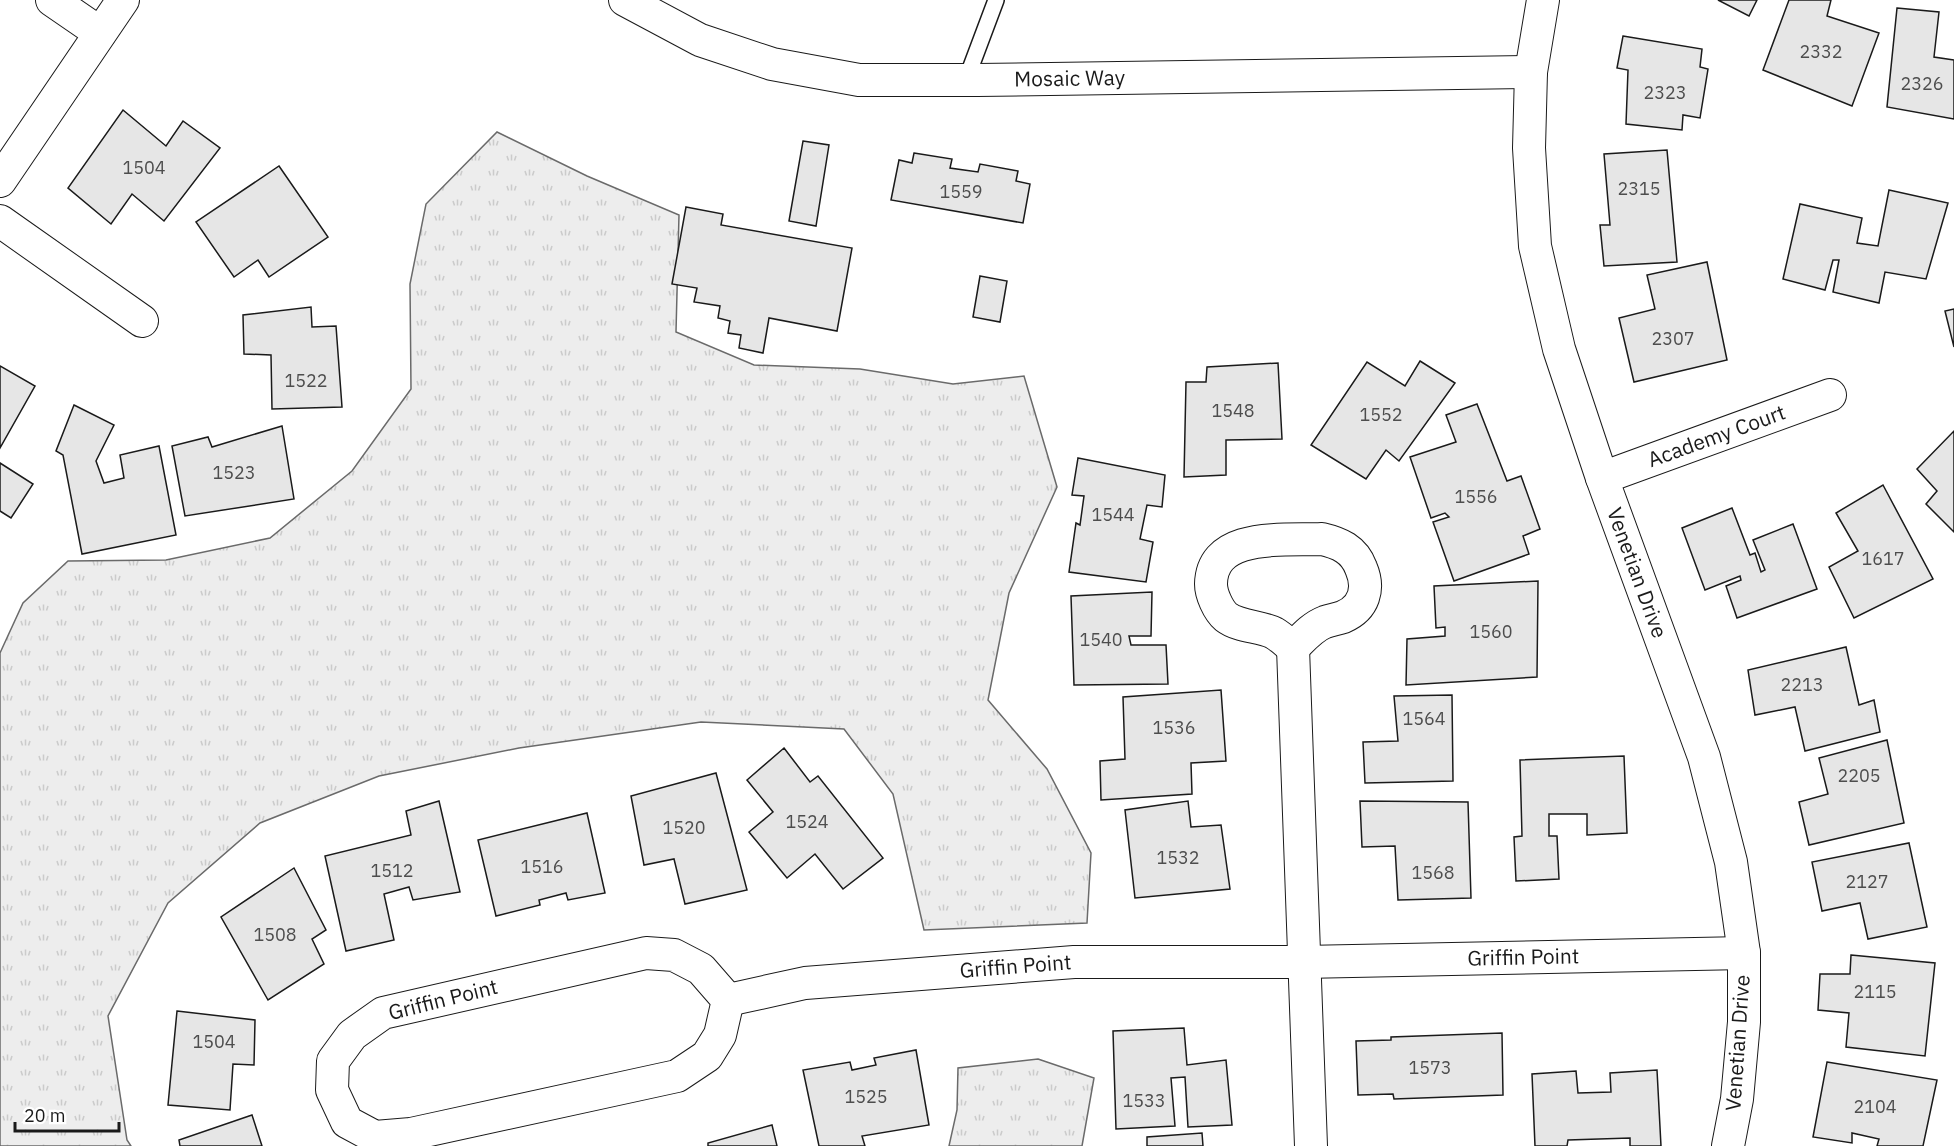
<svg xmlns="http://www.w3.org/2000/svg" width="1954" height="1146" font-family="'IBM Plex Sans',sans-serif">
  <style>
    .grass { fill: url(#grass-tufts); stroke: #6a6a6a; stroke-width: 1.5 }
    .building { fill: #e6e6e6; stroke: #1a1a1a; stroke-width: 1.5 }
    .lines { fill: none; stroke-linecap: round; stroke-linejoin: round }
    .service-casing { stroke: #1a1a1a; stroke-width: 18 }
    .minor-casing { stroke: #1a1a1a; stroke-width: 34 }
    .service { stroke: #fff; stroke-width: 15 }
    .minor { stroke: #fff; stroke-width: 32 }
    .labels { text-anchor: middle; stroke-width: 4.5; stroke-linejoin: round; paint-order: stroke }
    .number-label { font-size: 18px; fill: #4d4d4d }
    .street-label { font-size: 21px; fill: #1a1a1a; stroke: #fff }
  </style>
  <defs>
    <pattern id="grass-tufts" width="24" height="20" patternUnits="userSpaceOnUse" patternTransform="scale(1.5)"><rect width="24" height="20" fill="#ededed"/><path d="M3 7l-1-3M5 7V3M7 7l1-3M15 17l-1-3M17 17v-4M19 17l1-3" fill="none" stroke="#cbcbcb"/></pattern>
  </defs>
  <rect width="100%" height="100%" fill="#fff"/>
  <g class="grass">
    <path d="M497 132 587 176 679 215 676 332 754 365 860 369 953 384 1024 376 1057 487 1009 593 988 700 1047 769 1091 853 1087 923 924 930 893 794 844 729 701 722 519 748 379 776 260 823 168 903 108 1016 127 1140 131 1146H0V653L23 603 68 561 166 560 270 538 352 471 411 389 410 284 426 204Z"/>
    <path d="M1038 1059 1094 1078 1082 1146H949L957 1110 958 1068Z"/>
  </g>
  <g class="building">
    <path d="M1718 0H1757L1749 16Z"/>
    <path d="M1789 0H1831L1827 16 1879 33 1852 106 1763 70Z"/>
    <path d="M1897 8 1939 12 1934 57 1954 60V119L1887 107Z"/>
    <path d="M1623 36 1702 49 1700 67 1708 69 1700 118 1683 115 1682 130 1626 124 1628 70 1617 68Z"/>
    <path d="M123 110 166 146 183 121 220 148 164 221 132 194 111 224 68 188Z"/>
    <path d="M803 141 829 145 816 226 789 221Z"/>
    <path d="M1667 150 1677 262 1604 266 1600 225H1610L1604 154Z"/>
    <path d="M914 153 952 159 950 168 978 172 980 164 1018 171 1016 181 1030 184 1023 223 891 200 899 160 912 163Z"/>
    <path d="M279 166 328 237 269 277 258 260 234 277 196 222Z"/>
    <path d="M1889 190 1948 203 1926 279 1885 272 1879 303 1833 292 1839 260H1833L1825 290 1783 279 1800 204 1862 218 1857 243 1878 246Z"/>
    <path d="M686 207 723 214 721 225 852 248 837 331 769 318 763 353 739 348 741 335 728 333 730 321 718 318 720 306 694 302 697 288 672 284Z"/>
    <path d="M1707 262 1727 360 1634 382 1619 318 1655 309 1647 275Z"/>
    <path d="M980 276 1007 281 1000 322 973 317Z"/>
    <path d="M311 307 312 327 336 326 342 407 272 409 271 355 244 354 243 315Z"/>
    <path d="M1954 309V347L1945 311Z"/>
    <path d="M1420 361 1455 383 1399 461 1386 450 1366 479 1311 445 1367 362 1405 386Z"/>
    <path d="M1278 363 1282 439 1226 440V475L1184 477 1186 382H1206L1207 367Z"/>
    <path d="M0 366 35 386 0 448Z"/>
    <path d="M1477 404 1507 481 1521 476 1540 529 1523 536 1529 554 1454 581 1433 522 1449 517 1445 513 1431 518 1410 457 1456 442 1446 415Z"/>
    <path d="M74 405 114 425 96 461 104 483 124 478 120 455 159 446 176 535 82 554 63 455 56 451Z"/>
    <path d="M282 426 294 499 185 516 172 446 208 437 212 447Z"/>
    <path d="M1954 431V532L1926 504 1937 491 1917 469Z"/>
    <path d="M1078 458 1165 475 1162 507 1147 505 1140 539 1153 542 1146 582 1069 572 1076 523 1080 525 1084 496 1072 495Z"/>
    <path d="M0 463 33 484 11 518 0 511Z"/>
    <path d="M1883 485 1933 579 1854 618 1829 567 1858 551 1836 513Z"/>
    <path d="M1732 508 1750 555 1755 553 1761 572 1765 570 1753 540 1793 524 1817 589 1737 618 1726 586 1741 580 1740 576 1705 590 1682 528Z"/>
    <path d="M1538 581 1537 677 1406 685 1407 639 1445 636V627L1436 628 1434 586Z"/>
    <path d="M1152 592 1151 636H1129L1131 645H1166L1168 684 1074 685 1071 596Z"/>
    <path d="M1846 647 1859 705 1874 700 1880 732 1805 751 1795 707 1755 715 1748 670Z"/>
    <path d="M1221 690 1226 761 1191 763 1192 794 1101 800 1100 761 1125 759 1123 697Z"/>
    <path d="M1452 695 1453 781 1365 783 1363 742 1398 741 1394 696Z"/>
    <path d="M1887 740 1904 823 1809 845 1799 802 1828 794 1819 758Z"/>
    <path d="M784 748 810 782 818 776 883 858 843 889 815 854 787 878 749 832 773 812 747 780Z"/>
    <path d="M1624 756 1627 833 1587 835V814H1549V836H1557L1559 879 1516 881 1514 837 1522 836 1520 760Z"/>
    <path d="M716 773 747 890 685 904 674 859 644 865 631 796Z"/>
    <path d="M439 801 460 892 413 900 409 887 384 894 394 940 346 951 325 856 411 835 406 811Z"/>
    <path d="M1188 801 1191 827 1221 825 1230 889 1135 898 1125 810Z"/>
    <path d="M1360 801 1468 802 1471 898 1398 900 1395 846 1362 847Z"/>
    <path d="M587 813 605 893 568 900 566 893 539 900 540 905 496 916 478 840Z"/>
    <path d="M1909 843 1927 927 1868 939 1860 903 1822 911 1812 862Z"/>
    <path d="M294 868 326 930 312 939 324 964 268 1000 221 917Z"/>
    <path d="M1851 955 1935 963 1925 1056 1846 1047 1849 1013 1818 1010 1820 974H1850Z"/>
    <path d="M177 1011 255 1020 254 1065 233 1064 230 1110 168 1105Z"/>
    <path d="M1184 1028 1187 1065 1226 1060 1232 1125 1188 1127 1185 1077 1171 1078 1175 1126 1116 1129 1113 1031Z"/>
    <path d="M1502 1033 1503 1095 1394 1099 1393 1094 1358 1095 1356 1041 1391 1040V1037Z"/>
    <path d="M916 1050 929 1125 862 1136 865 1146H819L803 1070 850 1062 852 1070 876 1065 874 1058Z"/>
    <path d="M1827 1062 1937 1080 1923 1146H1877L1879 1139 1852 1133V1143L1813 1137Z"/>
    <path d="M1657 1070 1661 1146H1630V1138L1568 1140 1567 1146H1535L1532 1074 1576 1071 1578 1093 1611 1092 1610 1073Z"/>
    <path d="M252 1115 262 1146H180L179 1140Z"/>
    <path d="M772 1125 777 1146H708V1143Z"/>
    <path d="M1202 1133 1203 1146H1147V1137Z"/>
  </g>
  <g class="lines">
    <g class="service-casing">
      <path id="service" d="M966 80 996 0"/>
    </g>
    <g class="minor-casing">
      <g id="minor">
        <path d="M52 0 100 33"/>
        <path id="s1" d="M625 0 700 40 772 64 859 80H977L1531 72"/>
        <path id="s2" d="M1543 0 1531 72 1529 148 1535 246 1559 349 1602 478 1704 757 1731 862 1744 953V1022L1737 1099 1728 1146"/>
        <path d="M0 181 123 0"/>
        <path d="M0 221 142 321"/>
        <path id="s3" d="M1602 478 1830 395"/>
        <path d="M1322 539C1339 543 1354 549 1361 568 1370 589 1364 608 1343 617 1337 619 1331 620 1325 622 1312 627 1303 638 1293 648 1287 643 1281 637 1274 633 1260 626 1239 627 1226 617 1218 610 1211 594 1211 584 1212 531 1286 541 1322 539Z"/>
        <path d="M1293 648 1311 1146"/>
        <path d="M646 953 674 955 701 969 728 1000 720 1035 707 1056 677 1076 411 1134 375 1137 347 1122 332 1090 333 1061 352 1035 383 1013Z"/>
        <path id="s4" d="M728 1000 805 983 1074 962H1303L1744 953"/>
      </g>
    </g>
    <use href="#service" class="service"/>
    <use href="#minor" class="minor"/>
  </g>
  <g class="labels">
    <g class="number-label">
      <text x="1821" y="58">2332</text>
      <text x="1922" y="90">2326</text>
      <text x="1665" y="99">2323</text>
      <text x="144" y="174">1504</text>
      <text x="1639" y="195">2315</text>
      <text x="961" y="198">1559</text>
      <text x="1673" y="345">2307</text>
      <text x="306" y="387">1522</text>
      <text x="1233" y="417">1548</text>
      <text x="1381" y="421">1552</text>
      <text x="234" y="479">1523</text>
      <text x="1476" y="503">1556</text>
      <text x="1113" y="521">1544</text>
      <text x="1883" y="565">1617</text>
      <text x="1491" y="638">1560</text>
      <text x="1101" y="646">1540</text>
      <text x="1802" y="691">2213</text>
      <text x="1424" y="725">1564</text>
      <text x="1174" y="734">1536</text>
      <text x="1859" y="782">2205</text>
      <text x="807" y="828">1524</text>
      <text x="684" y="834">1520</text>
      <text x="1178" y="864">1532</text>
      <text x="542" y="873">1516</text>
      <text x="392" y="877">1512</text>
      <text x="1433" y="879">1568</text>
      <text x="1867" y="888">2127</text>
      <text x="275" y="941">1508</text>
      <text x="1875" y="998">2115</text>
      <text x="214" y="1048">1504</text>
      <text x="1430" y="1074">1573</text>
      <text x="866" y="1103">1525</text>
      <text x="1144" y="1107">1533</text>
      <text x="1875" y="1113">2104</text>
    </g>
    <g class="street-label">
      <text dy="7" stroke="none"><textPath href="#s1" startOffset="460">Mosaic Way</textPath></text>
      <text dy="7" stroke="none"><textPath href="#s3" startOffset="122">Academy Court</textPath></text>
      <text dy="7" stroke="none"><textPath href="#s2" startOffset="590">Venetian Drive</textPath></text>
      <text dy="7" stroke="none"><textPath href="#s4" startOffset="798">Griffin Point</textPath></text>
      <text dy="7" stroke="none"><textPath href="#s4" startOffset="290">Griffin Point</textPath></text>
      <text transform="translate(443 1000) rotate(-14)" y="7">Griffin Point</text>
      <text transform="translate(1738 1043) rotate(-86)" y="7">Venetian Drive</text>
    </g>
  </g>
  <path d="M15 1122v9h104v-9" fill="none" stroke="#1a1a1a" stroke-width="3"/>
  <text x="24" y="1122" font-size="18" fill="#1a1a1a" stroke="#ffffff" stroke-width="4.5" paint-order="stroke">20 m</text>
</svg>
